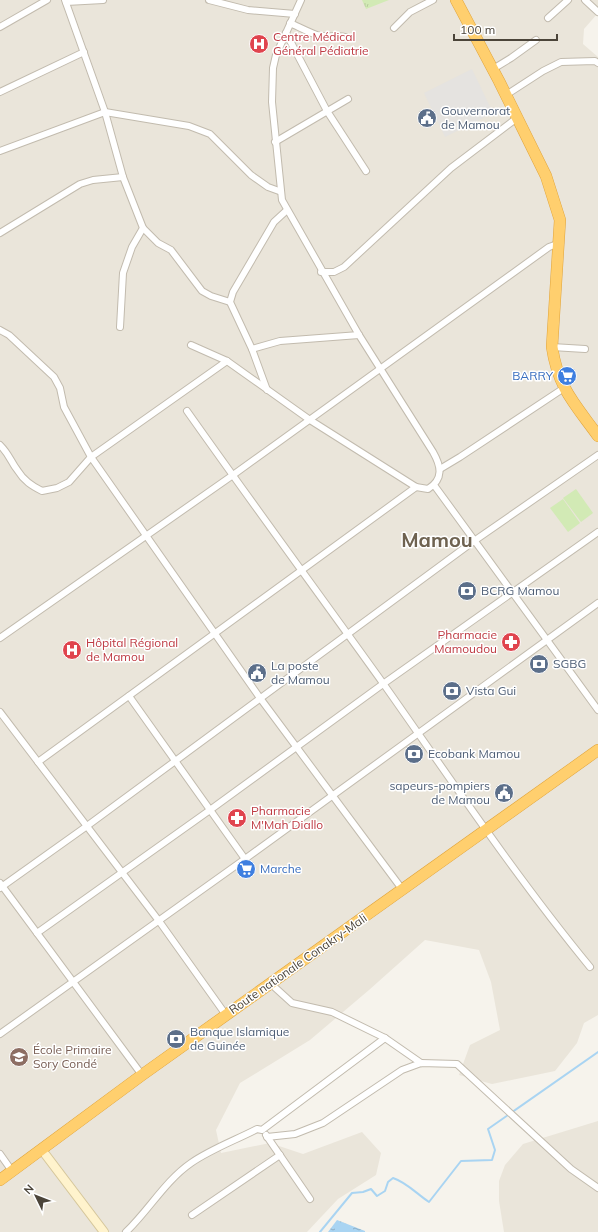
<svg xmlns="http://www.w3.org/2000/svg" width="598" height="1232" font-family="Mulish,sans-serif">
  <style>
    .residential { fill: #eae5da }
    .park { fill: url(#park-tufts) }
    .pitch { fill: #d2eab5 }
    .parking { fill: #e5e3e0 }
    .water { fill: url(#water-ripples) }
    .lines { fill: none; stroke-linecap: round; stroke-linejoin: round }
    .stream { stroke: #a9d4f2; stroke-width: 2 }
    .street-casing { stroke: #c2bbae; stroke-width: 8 }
    .secondary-casing { stroke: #d6c79b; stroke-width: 10 }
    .highway-casing { stroke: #e0a43c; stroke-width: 12 }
    .street { stroke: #fff; stroke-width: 6 }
    .secondary { stroke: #fff3cd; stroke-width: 8 }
    .highway { stroke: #ffcf6e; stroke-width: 11 }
    .labels { text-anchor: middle; stroke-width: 3; stroke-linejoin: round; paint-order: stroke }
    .health-label { font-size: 12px; fill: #be3a42; stroke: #fff; text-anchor: start }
    .service-label { font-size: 12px; fill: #4e5e75; stroke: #fff; text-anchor: start }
    .shop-label { font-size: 12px; fill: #366cbe; stroke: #fff; text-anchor: end }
    .street-label { font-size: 12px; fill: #4b4439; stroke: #fff }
    .education-label { font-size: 12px; fill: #785e54; stroke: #fff; text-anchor: start }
    .town-label { font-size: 20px; font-weight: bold; fill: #6e6250; stroke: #fff }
  </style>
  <defs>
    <pattern id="park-tufts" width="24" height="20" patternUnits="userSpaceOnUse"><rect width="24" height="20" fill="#d2eab5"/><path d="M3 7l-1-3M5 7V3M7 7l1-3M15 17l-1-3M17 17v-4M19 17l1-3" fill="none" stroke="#b6ca9c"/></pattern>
    <pattern id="water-ripples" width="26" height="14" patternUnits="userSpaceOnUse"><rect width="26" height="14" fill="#a9d4f2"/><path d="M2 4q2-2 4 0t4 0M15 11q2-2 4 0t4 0" fill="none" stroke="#8caec5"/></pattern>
  </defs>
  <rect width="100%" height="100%" fill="#f6f3ec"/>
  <g class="residential">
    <path d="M0 0H598V13L584 29 583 44 598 57V1015L584 1023 577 1043 555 1071 492 1084 459 1075 470 1045 500 1030 491 982 479 950 425 940 369 990 310 1040 240 1083 216 1130 221 1153 270 1143 303 1154 362 1132 381 1153 376 1175 338 1199 307 1232H0Z"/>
    <path d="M598 1121V1232H504L499 1201V1181L505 1165 523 1144Z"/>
  </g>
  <path class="park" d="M362 0H389L366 9Z"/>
  <g class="pitch">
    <path d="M576 489 593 513 581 522 563 498Z"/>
    <path d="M563 499 580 523 568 532 550 508Z"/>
  </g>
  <path class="parking" d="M472 69 493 113 445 137 424 93Z"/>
  <path class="water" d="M337 1220 365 1231V1232H328Z"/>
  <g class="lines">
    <path class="stream" d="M320 1232 352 1193 363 1192 371 1189 377 1196 385 1191 388 1182 393 1178C406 1182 417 1194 429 1202L461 1161 492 1160 495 1150 488 1129 598 1052"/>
    <g class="street-casing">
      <g id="street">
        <path d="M65 0 105 112 123 177 143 228 132 247 123 273 120 327"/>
        <path d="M209 0 248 10 295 14"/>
        <path d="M585 0 598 12"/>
        <path d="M66 2 103 0"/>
        <path d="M548 18 568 0"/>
        <path d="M290 23C299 27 308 32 317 35 328 38 338 34 348 38"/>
        <path d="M0 27 47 0"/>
        <path d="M394 28 410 12 433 0"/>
        <path d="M286 33 327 111 366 171"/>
        <path d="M493 69 511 58 536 40"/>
        <path d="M0 92 84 52"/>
        <path d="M506 95 543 71 561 62 595 61 598 63"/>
        <path d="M275 142 348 99"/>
        <path d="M0 151 105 112 189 126 210 134 251 175 268 187 279 191"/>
        <path d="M143 228 158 243 171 250 202 291 211 296 230 302"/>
        <path d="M0 233 80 184 93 180 123 177"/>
        <path d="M321 272H334L344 267 451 168 517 118"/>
        <path d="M0 330 9 335 54 377 60 388 64 407 91 457 260 698 402 889"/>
        <path d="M191 345 227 361 310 420 416 487 428 489C444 479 441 466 433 452L359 335 282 200 272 102 273 68 276 55 301 0"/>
        <path d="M552 347 585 349"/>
        <path d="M252 349 280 341 359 335"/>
        <path d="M267 390 252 349 230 302 233 292 274 222 286 211"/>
        <path d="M187 411C252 503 319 594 385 686 452 781 516 877 590 967"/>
        <path d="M0 445C10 455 10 461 18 471 24 481 32 486 42 491L57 488 69 482 91 457 227 361"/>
        <path d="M440 469 460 457 564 388"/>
        <path d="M434 485 598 710"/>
        <path d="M0 638 233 475 549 247 560 243"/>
        <path d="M129 696 245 859"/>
        <path d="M0 712 159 921 226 1015"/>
        <path d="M38 762 416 487"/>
        <path d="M0 883 142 1075"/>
        <path d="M0 888 87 826 474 541 598 455"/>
        <path d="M37 933 210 810 383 684 598 532"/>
        <path d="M270 983 292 1003 332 1012 385 1038 421 1063"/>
        <path d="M0 1034 245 859 598 603"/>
        <path d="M266 1135 310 1199"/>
        <path d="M267 1137 295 1134 323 1123 402 1070 421 1063 457 1064 571 1169 598 1188"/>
        <path d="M0 1154 12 1171"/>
        <path d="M192 1215 280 1155"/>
        <path d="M126 1232C149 1210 165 1181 191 1163 211 1149 236 1140 257 1129L262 1130 385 1038"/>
      </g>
    </g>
    <g class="secondary-casing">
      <path id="secondary" d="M42 1150 104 1232"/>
    </g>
    <g class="highway-casing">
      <g id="highway">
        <path d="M456 0 499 81 546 176 560 220 552 347C558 388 575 404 598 436"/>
        <path d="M0 1180 142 1075 598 750"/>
      </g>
    </g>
    <use href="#street" class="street"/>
    <use href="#secondary" class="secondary"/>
    <use href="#highway" class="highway"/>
  </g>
  <defs>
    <g id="hospital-disc" transform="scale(1)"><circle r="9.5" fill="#e0444e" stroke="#fff"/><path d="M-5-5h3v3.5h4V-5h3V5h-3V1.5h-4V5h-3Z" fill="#fff"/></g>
    <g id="civic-disc" transform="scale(1)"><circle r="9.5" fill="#5c6f8a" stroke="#fff"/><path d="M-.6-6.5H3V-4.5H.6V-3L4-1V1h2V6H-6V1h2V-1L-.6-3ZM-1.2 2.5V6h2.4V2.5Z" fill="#fff"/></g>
    <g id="supermarket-disc" transform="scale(1)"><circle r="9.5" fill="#3f7fe0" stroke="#fff"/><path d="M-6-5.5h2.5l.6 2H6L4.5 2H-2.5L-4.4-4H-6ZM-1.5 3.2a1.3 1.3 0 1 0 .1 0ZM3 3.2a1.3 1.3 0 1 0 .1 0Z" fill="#fff"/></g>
    <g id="bank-disc" transform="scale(1)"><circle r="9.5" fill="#5c6f8a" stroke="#fff"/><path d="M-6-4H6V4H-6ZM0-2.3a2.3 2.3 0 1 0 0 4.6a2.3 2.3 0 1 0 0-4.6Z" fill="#fff"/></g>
    <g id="pharmacy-disc" transform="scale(1)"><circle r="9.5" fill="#e0444e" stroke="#fff"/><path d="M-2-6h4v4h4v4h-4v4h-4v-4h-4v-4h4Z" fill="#fff"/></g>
    <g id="school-disc" transform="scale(1)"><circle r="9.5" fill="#8d6e63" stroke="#fff"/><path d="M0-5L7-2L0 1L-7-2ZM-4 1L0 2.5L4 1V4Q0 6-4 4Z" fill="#fff"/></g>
  </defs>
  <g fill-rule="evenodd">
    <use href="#hospital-disc" x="259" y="44"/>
    <use href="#civic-disc" x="427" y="118"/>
    <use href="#supermarket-disc" x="567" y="376"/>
    <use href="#bank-disc" x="467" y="591"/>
    <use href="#pharmacy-disc" x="511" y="642"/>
    <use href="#hospital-disc" x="72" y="650"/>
    <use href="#bank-disc" x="539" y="664"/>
    <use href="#civic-disc" x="257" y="673"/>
    <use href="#bank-disc" x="452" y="691"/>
    <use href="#bank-disc" x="414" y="754"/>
    <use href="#civic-disc" x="504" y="793"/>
    <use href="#pharmacy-disc" x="237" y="818"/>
    <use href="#supermarket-disc" x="246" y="869"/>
    <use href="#bank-disc" x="176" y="1039"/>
    <use href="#school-disc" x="19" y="1057"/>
  </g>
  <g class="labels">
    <g class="health-label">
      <text x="273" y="41">Centre Médical<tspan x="273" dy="14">Général Pédiatrie</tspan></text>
      <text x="497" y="639" text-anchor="end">Pharmacie<tspan x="497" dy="14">Mamoudou</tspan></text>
      <text x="86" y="647">Hôpital Régional<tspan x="86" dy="14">de Mamou</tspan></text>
      <text x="251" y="815">Pharmacie<tspan x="251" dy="14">M'Mah Diallo</tspan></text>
    </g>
    <g class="service-label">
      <text x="441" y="115">Gouvernorat<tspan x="441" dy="14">de Mamou</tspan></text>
      <text x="481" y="595">BCRG Mamou</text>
      <text x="553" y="668">SGBG</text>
      <text x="271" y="670">La poste<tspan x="271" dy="14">de Mamou</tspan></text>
      <text x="466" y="695">Vista Gui</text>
      <text x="428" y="758">Ecobank Mamou</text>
      <text x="490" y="790" text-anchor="end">sapeurs-pompiers<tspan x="490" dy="14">de Mamou</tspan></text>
      <text x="190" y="1036">Banque Islamique<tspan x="190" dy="14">de Guinée</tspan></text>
    </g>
    <g class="shop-label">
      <text x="553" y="380">BARRY</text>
      <text x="260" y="873" text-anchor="start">Marche</text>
    </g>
    <g class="street-label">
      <text transform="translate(298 964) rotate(-35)" y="4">Route nationale Conakry-Mali</text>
    </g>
    <g class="education-label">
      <text x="33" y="1054">École Primaire<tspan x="33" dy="14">Sory Condé</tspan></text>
    </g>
    <g class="town-label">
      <text x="437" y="547">Mamou</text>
    </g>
  </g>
  <g transform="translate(36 1196) rotate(313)" stroke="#ffffff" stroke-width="3" paint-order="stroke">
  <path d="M0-3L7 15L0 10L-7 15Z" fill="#4b4439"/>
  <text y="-6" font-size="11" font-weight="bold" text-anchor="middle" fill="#4b4439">N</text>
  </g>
  <path d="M454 34v6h103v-6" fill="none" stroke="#4b4439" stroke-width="2"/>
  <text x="460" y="34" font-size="12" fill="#4b4439" stroke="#ffffff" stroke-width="3" paint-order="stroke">100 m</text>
</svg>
